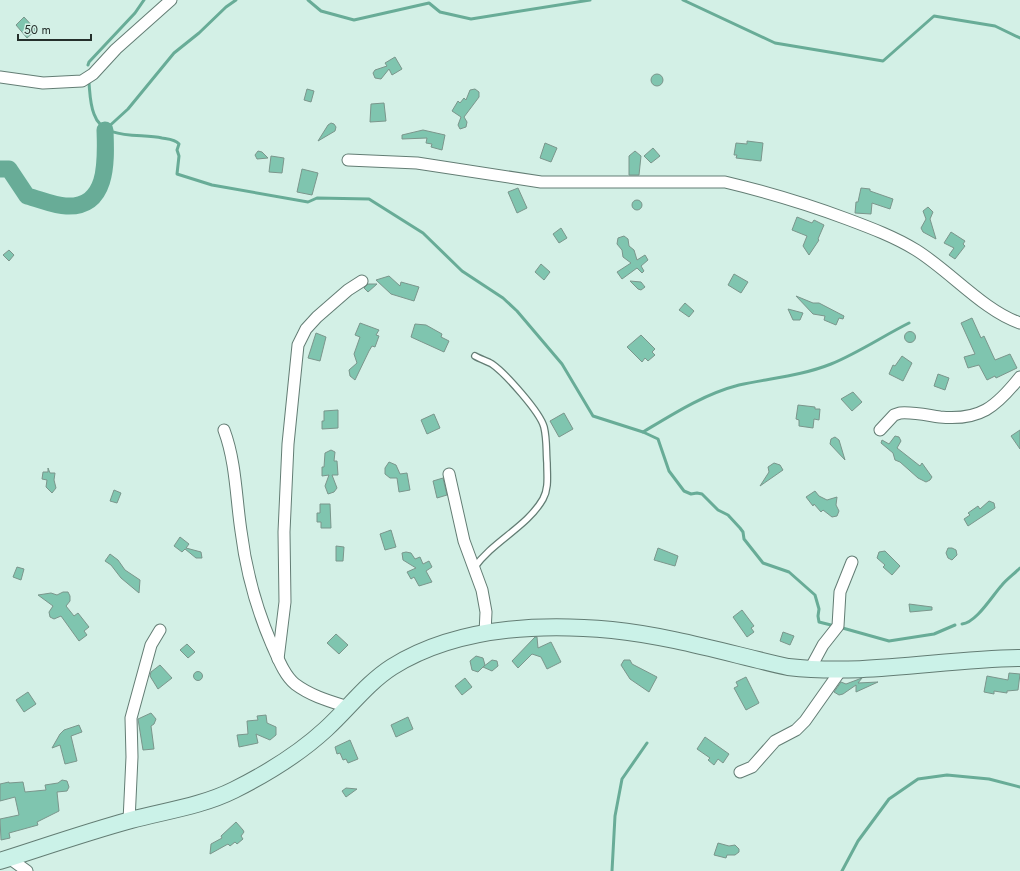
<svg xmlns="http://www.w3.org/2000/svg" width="1020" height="871" font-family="Jost,sans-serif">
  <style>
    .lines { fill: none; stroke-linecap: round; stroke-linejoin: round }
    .stream { stroke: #68ac97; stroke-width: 3 }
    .river { stroke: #68ac97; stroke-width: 17 }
    .building { fill: #7fc5af; stroke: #7b968c }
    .lane-casing { stroke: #637d74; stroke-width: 8 }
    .street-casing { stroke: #637d74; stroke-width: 13 }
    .secondary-casing { stroke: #637d74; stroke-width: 18 }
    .lane { stroke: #fff; stroke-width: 5.5 }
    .street { stroke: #fff; stroke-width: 11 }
    .secondary { stroke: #cbf2e8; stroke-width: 16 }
  </style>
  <rect width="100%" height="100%" fill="#d3f0e6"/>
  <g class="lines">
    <g class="stream">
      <path d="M308 0 321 11 354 20 429 3 440 12 471 19 590 0"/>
      <path d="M683 0 775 43 883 61 934 16 995 26 1020 38"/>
      <path d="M88 65 89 62 135 13 144 0"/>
      <path d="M89 83C90 94 90 104 94 114 103 141 140 133 162 138 168 139 175 139 179 144L177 150 179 156 177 174 212 185 308 202 317 198 369 199 423 233 462 271 503 298 517 311 562 364 593 416 643 432 658 439 669 471 684 491 691 494 697 493 702 494 718 510 728 515 740 528 743 532 744 539 763 563 789 572 815 595 819 609 818 616 819 622 835 626"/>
      <path d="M105 130 128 109 174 53 199 33 226 7 236 0"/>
      <path d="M643 432C673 414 704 394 739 385 770 378 801 376 831 364 858 353 883 336 909 323"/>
      <path d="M962 624C976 623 992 596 1002 585 1007 579 1014 574 1020 568"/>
      <path d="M839 627 889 641 934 634 955 625"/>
      <path d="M612 871 615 816 622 779 647 743"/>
      <path d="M842 871 858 841 889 799 918 779 947 775 989 779 1020 787"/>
    </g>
    <path class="river" d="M0 169H9L27 196C39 199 55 206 66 206 109 208 106 160 105 130"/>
  </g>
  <g class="building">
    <path d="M24 17 36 30 27 38 16 25Z"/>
    <path d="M395 57 402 69 392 75 389 69 381 79 375 78 373 73 375 70 387 66 385 63Z"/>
    <circle cx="657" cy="80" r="6"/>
    <path d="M307 89 314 91 311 102 304 100Z"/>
    <path d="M475 89 479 92V97L464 117 467 122 466 127 460 129 458 125 461 117 452 111 458 101 460 103 464 98 466 100 470 90Z"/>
    <path d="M384 103 386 121 370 122 371 104Z"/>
    <path d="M331 123 334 124 336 127 335 131 318 141 328 125Z"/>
    <path d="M423 130 445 135 442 150 431 147 432 144 426 143 427 138 402 139V135Z"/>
    <path d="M747 141 763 143 761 161 736 158 737 155H734L736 143 747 144Z"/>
    <path d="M545 143 557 148 551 162 540 158Z"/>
    <path d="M653 148 660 156 651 163 644 156Z"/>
    <path d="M258 151 262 152 268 158 257 159 255 155Z"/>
    <path d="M635 151 641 156 639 175H629V156Z"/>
    <path d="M271 156 284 158 282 173 269 172Z"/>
    <path d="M302 169 318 173 312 195 297 192Z"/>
    <path d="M518 188 527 208 517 213 508 192Z"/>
    <path d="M861 188 870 189V191L893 199 890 209 872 203 871 214 855 213 856 202H858Z"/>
    <circle cx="637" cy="205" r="5"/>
    <path d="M928 207 933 212 930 219 936 239 923 232 921 228 926 219 923 211Z"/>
    <path d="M797 217 812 223 814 220 824 225 818 239 819 240 809 255 803 246 807 236 792 230Z"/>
    <path d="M561 228 567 238 559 243 553 234Z"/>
    <path d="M951 232 965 241 963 244 965 246 955 259 949 255 954 248 944 243Z"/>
    <path d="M624 236 628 239 629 246 634 250 637 260 645 255 648 260 641 266 644 271 642 273 637 268 622 279 617 272 631 263 623 257 622 250 617 244 618 238Z"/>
    <path d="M9 250 14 255 9 261 3 255Z"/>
    <path d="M541 264 550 272 544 280 535 272Z"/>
    <path d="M734 274 748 282 741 293 728 285Z"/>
    <path d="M389 276 400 286 401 282 419 287 414 301 391 294 376 280Z"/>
    <path d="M630 281 641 282 645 287 641 290 638 289Z"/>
    <path d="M368 284H377L368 292 364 288Z"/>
    <path d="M796 296 813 303H819L844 316 843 319 839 318 836 325 824 320 825 316 813 314Z"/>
    <path d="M685 303 694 311 689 317 679 310Z"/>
    <path d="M788 309 803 313 800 320H793Z"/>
    <path d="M972 318 981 338 984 336 995 360 1010 354 1017 368 996 378 995 376 987 380 979 365 968 368 964 357 975 354 961 323Z"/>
    <path d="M360 323 379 330 376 335 379 336 375 347 372 346 369 351 355 380 350 376 349 370 357 363 354 354 360 337 355 335Z"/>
    <path d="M415 324 426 325 442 334 441 337 449 341 444 352 411 337Z"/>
    <circle cx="910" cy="337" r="5.5"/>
    <path d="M316 333 326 337 320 361 308 358Z"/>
    <path d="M641 335 655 349 652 352 655 355 648 361 645 358 642 362 627 347Z"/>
    <path d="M902 356 912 363 903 381 889 374 893 365 895 366Z"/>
    <path d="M938 374 949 378 945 390 934 386Z"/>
    <path d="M853 392 862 402 852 411 841 399Z"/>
    <path d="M798 405 815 407V409H820L819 420 814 419 813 428 799 426V420L796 419Z"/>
    <path d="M338 410V428L322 429V421H324V411Z"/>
    <path d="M564 413 573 429 559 437 550 421Z"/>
    <path d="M434 414 440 428 427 434 421 420Z"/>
    <path d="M1020 430V449L1011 436Z"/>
    <path d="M895 436 899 437 901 441 897 448 920 466 922 463 932 477 930 480 926 482 918 478 900 462 895 460 893 453 881 443 882 440 889 444Z"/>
    <path d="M835 437 839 440 845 460 830 444 831 439Z"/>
    <path d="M331 450 335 452 334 461H337L338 475H332L337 488 334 492 328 494 325 486 329 475 322 476V467H324L325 453Z"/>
    <path d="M389 462 396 465 400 474 407 473 410 490 399 492 397 478H390L385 474V468Z"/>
    <path d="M774 463 780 465 783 470 760 486 769 472 768 467Z"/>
    <path d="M48 468 50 473H55L54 480 56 488 52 493 46 487 47 480 42 479 43 472H48Z"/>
    <path d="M443 478 447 495 437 498 433 481Z"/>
    <path d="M114 490 121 493 117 503 110 501Z"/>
    <path d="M815 491 819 496 827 500 837 497 836 505 839 511 837 516 832 517 823 510 821 512 814 504 813 506 806 497Z"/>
    <path d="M989 501 994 503 995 508 968 526 964 519 970 515 968 513 978 506 980 509Z"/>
    <path d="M320 504H330L331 528H321V522H317V513H320Z"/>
    <path d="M391 530 396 547 385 550 380 534Z"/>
    <path d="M180 537 189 544 186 548 201 552 202 558H196L185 549 182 552 174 546Z"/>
    <path d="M336 546 344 547 343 561H336Z"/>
    <path d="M658 548 678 556 675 566 654 560Z"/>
    <path d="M948 548H952L956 550 957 555 952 560 948 558 946 553Z"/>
    <path d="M885 551 900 566 892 575 883 567 885 565 877 558 879 552Z"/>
    <path d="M406 552 411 553 415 559 420 557 423 564 429 561 432 567 426 571 432 582 419 586 414 577 411 579 407 572 416 568 403 560 402 553Z"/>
    <path d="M110 554 118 560 125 570 140 580 139 593 121 578 111 565 105 561Z"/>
    <path d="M17 567 24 569 21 580 13 577Z"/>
    <path d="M63 592H68L70 596V601L66 606 74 616 78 613 89 627 84 631 87 635 79 641 61 616 54 619 50 617 49 612 53 606 38 595 51 593 57 595Z"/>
    <path d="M909 604 932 607V610L910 612Z"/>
    <path d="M742 610 754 626 751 628 754 632 747 637 733 617Z"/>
    <path d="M783 632 794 636 790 645 780 641Z"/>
    <path d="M336 634 348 645 339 654 327 643Z"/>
    <path d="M535 637H537L538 648 551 642 561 662 547 669 541 657 532 654 518 668 512 661Z"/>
    <path d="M187 644 195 652 188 658 180 650Z"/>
    <path d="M476 656 483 658 485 665 478 672 472 670 470 661Z"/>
    <path d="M492 660 497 661 498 666 492 671 483 667Z"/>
    <path d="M624 660H630L632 664 657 677 649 692 630 679 621 665Z"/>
    <path d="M160 665 172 678 158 689 150 676 151 672Z"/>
    <circle cx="198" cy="676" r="4.5"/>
    <path d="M1009 673 1020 674 1018 690 1007 691V693L994 691V694L984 692 987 676 1008 680Z"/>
    <path d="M746 677 759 703 746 710 734 688 738 686 736 682Z"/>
    <path d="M465 678 472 687 462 695 455 686Z"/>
    <path d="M862 678 858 683 878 682 856 692V685L843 694 839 695 834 692 841 682 846 684Z"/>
    <path d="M28 692 36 704 24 712 16 700Z"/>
    <path d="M151 713 156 719 154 724 151 726 154 749 143 750 138 719Z"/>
    <path d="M266 715 267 723 276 727V735L270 740 256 734 258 743 239 747 237 735 248 734 247 721 258 720 257 716Z"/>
    <path d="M408 717 413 729 396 737 391 725Z"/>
    <path d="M79 725 82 732 71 736 77 761 65 764 60 745 52 748 60 734 64 730Z"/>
    <path d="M705 737 729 754 723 763 718 759 714 765 708 760 710 758 697 749Z"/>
    <path d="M350 740 358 759 348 763 346 759 343 760 340 753 337 754 335 747Z"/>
    <path d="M62 780 67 781 69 787 67 791 57 792 59 811 37 822 38 825 9 833 10 838 1 840 0 819 19 815 15 797 0 801V784L9 782V783L23 782 25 792 46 790 45 785 58 783Z"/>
    <path d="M346 788 357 789 346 797 342 791Z"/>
    <path d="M236 822 243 830 244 832 241 836 243 839 237 844 235 842 230 846 228 844 210 854 211 844 222 838 221 836Z"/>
    <path d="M718 843 729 846 735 845 739 849V852L735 855H727L726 858 714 855Z"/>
  </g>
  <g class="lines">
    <g class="lane-casing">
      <path id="lane" d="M474 568C493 541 527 527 543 499 549 488 547 476 547 463 546 451 547 439 544 427 540 412 505 373 492 364 487 361 480 359 475 356"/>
    </g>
    <g class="street-casing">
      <g id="street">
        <path d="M0 77 43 83 82 81 93 74 116 49 171 0"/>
        <path d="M348 160 417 163 541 182H725C767 192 807 204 847 219 871 228 895 237 916 250 950 271 984 311 1020 323"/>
        <path d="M224 430C236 462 236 498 241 531 246 571 256 608 272 645 278 658 284 675 295 684 311 696 329 701 348 707"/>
        <path d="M880 430 894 415 900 413C914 412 926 415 940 417 980 421 996 407 1020 377"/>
        <path d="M449 474 464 541 482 590 486 612 485 633"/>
        <path d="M278 659 285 602 284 532 288 444 298 345 306 329 317 317 348 290 362 281"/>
        <path d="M810 669 823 645 838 626 840 592 852 562"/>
        <path d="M740 772 752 767 775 741 796 730 805 721 841 670"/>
        <path d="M129 821 132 757 131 718 151 645 160 630"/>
        <path d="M9 858 27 871"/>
      </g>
    </g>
    <g class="secondary-casing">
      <path id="secondary" d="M0 861C44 847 87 832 131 820 165 811 202 806 234 790 266 774 300 753 326 729 348 709 367 683 392 667 456 627 538 623 612 630 671 636 730 654 788 667 866 676 942 659 1020 658"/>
    </g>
    <use href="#lane" class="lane"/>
    <use href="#street" class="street"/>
    <use href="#secondary" class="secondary"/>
  </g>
  <path d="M18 34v6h73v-6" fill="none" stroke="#242f2b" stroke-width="2"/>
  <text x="24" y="34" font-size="12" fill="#242f2b" stroke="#d3f0e6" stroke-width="3" paint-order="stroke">50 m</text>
</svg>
